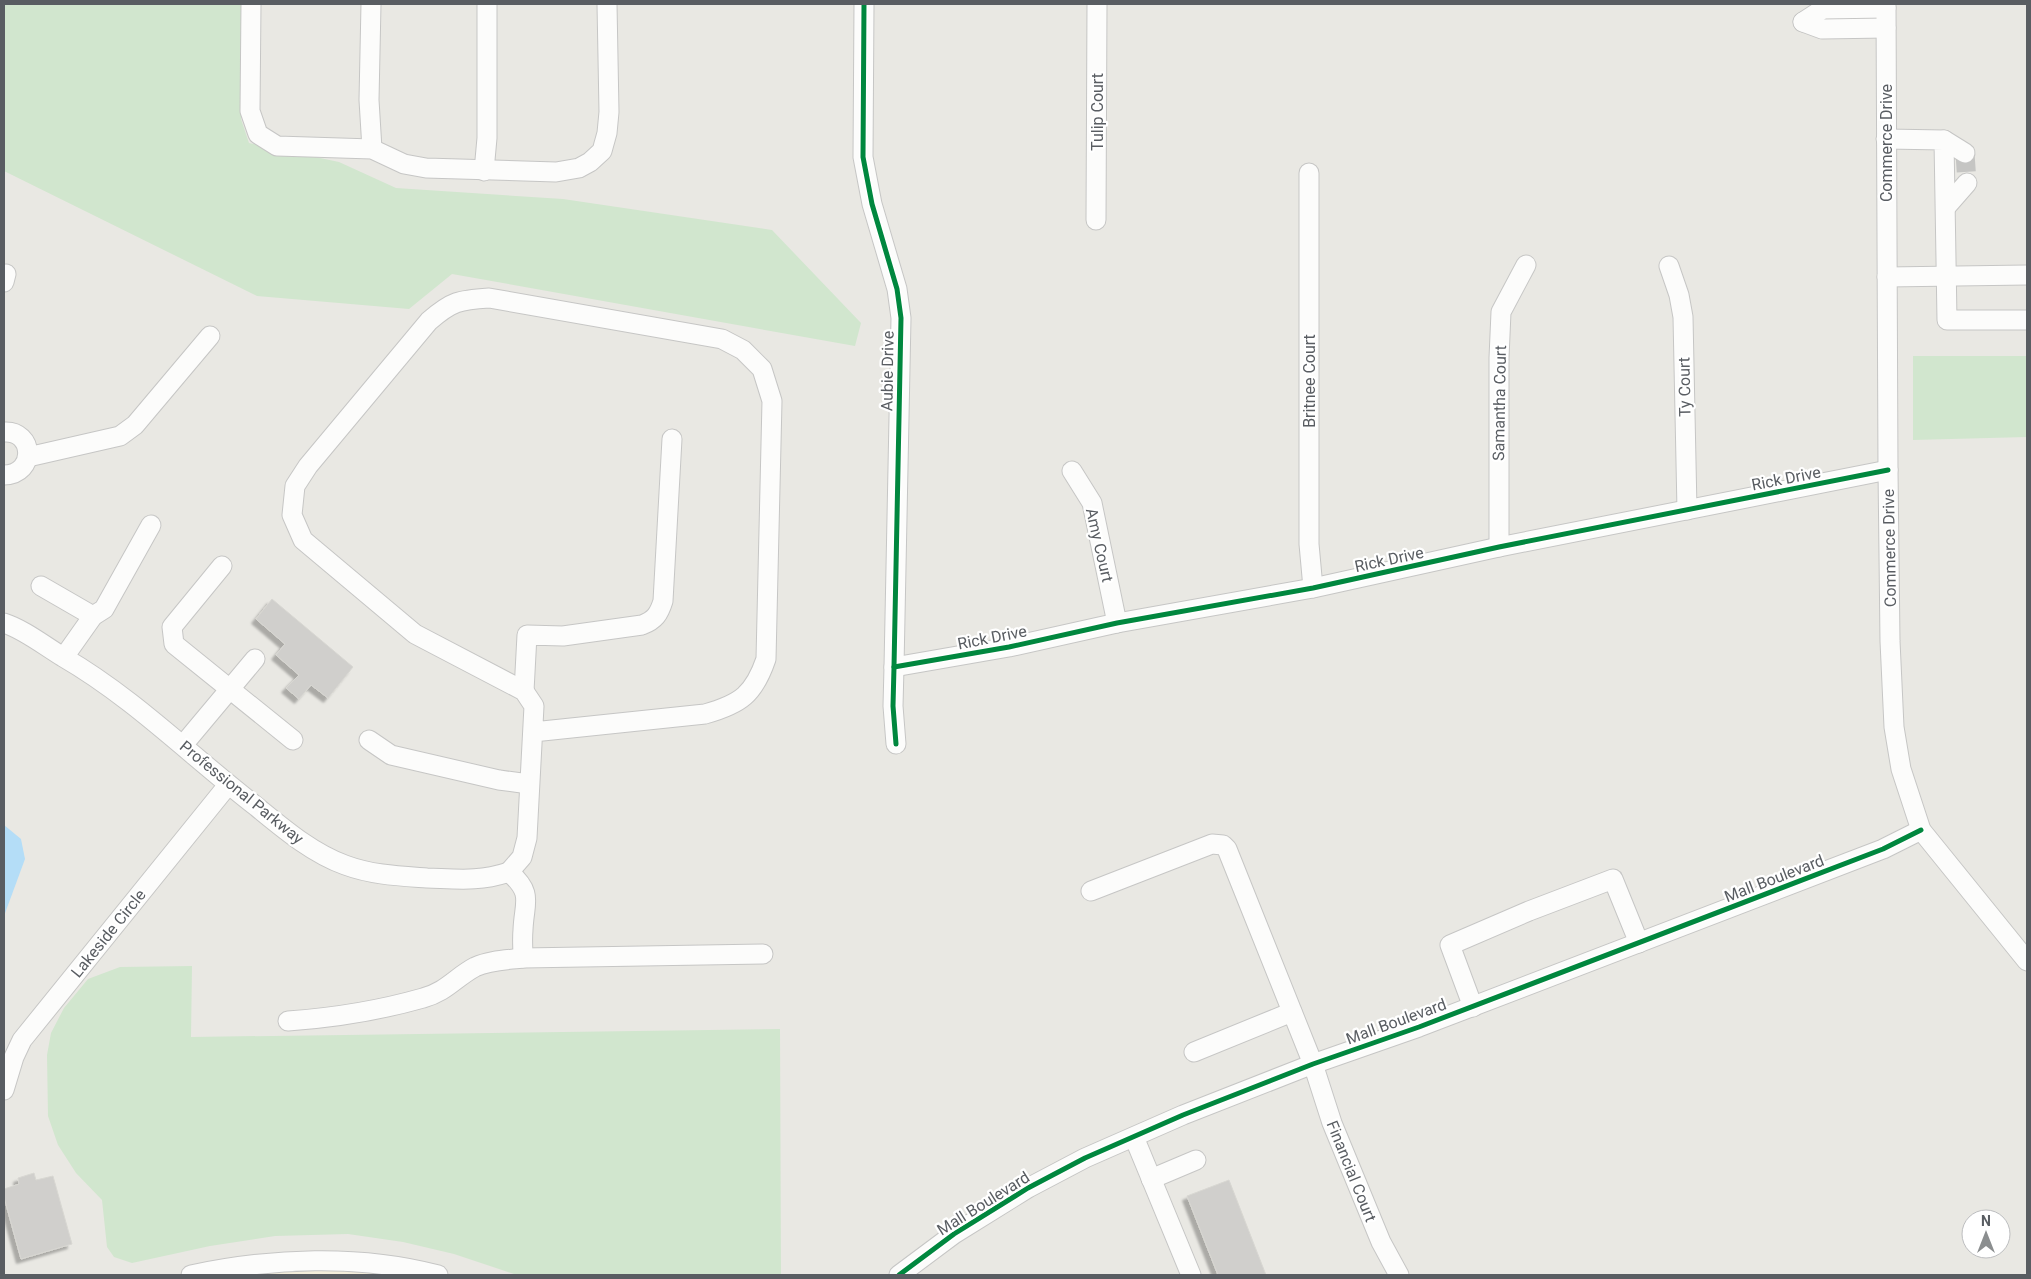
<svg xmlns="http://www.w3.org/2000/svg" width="2031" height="1279" font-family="Roboto,sans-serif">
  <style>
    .commercial { fill: #f4eedb }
    .green { fill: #d1e6ce }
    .water { fill: #b4ddf7 }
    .building { fill: #d0cfcc; stroke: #d8d7d2; filter: url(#shadow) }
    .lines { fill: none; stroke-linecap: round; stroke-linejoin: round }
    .minor-tunnel { stroke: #c5c5c3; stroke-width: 19; stroke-dasharray: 19 9; stroke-linecap: butt }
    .minor-casing { stroke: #c6c6c5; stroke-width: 21 }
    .minor { stroke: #fcfcfb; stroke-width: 19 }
    .cycleway-casing { stroke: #fff; stroke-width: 8 }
    .cycleway { stroke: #00873e; stroke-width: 5 }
    .labels { text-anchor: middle; stroke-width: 4.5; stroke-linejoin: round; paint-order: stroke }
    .street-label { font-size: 16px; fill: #595d62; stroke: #fff }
  </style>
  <defs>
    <filter id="shadow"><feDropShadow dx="-4.5" dy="4.5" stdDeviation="1" flood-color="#0004"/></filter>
  </defs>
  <rect width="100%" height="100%" fill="#e9e8e3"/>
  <path class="commercial" d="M278 1262 438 1275H191Z"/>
  <g class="green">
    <path d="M4 4H242L241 119 249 143 339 162 396 188 563 199 772 230 861 323 855 346 452 274 409 309 257 296 4 171Z"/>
    <path d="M1913 356H2027V437L1913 440Z"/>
    <path d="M192 966 191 1037 780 1029 781 1275H517L454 1254 403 1242 348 1234 275 1236 210 1246 132 1263 114 1257 107 1247 102 1200 76 1173 58 1145 48 1116 47 1055 51 1033 64 1008 88 979 120 967Z"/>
  </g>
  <path class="water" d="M4 825 21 839 25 859 4 916Z"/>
  <g class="building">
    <path d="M272 599 353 667 328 698 311 685 299 699 286 688 299 675 276 655 285 644 256 619Z"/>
    <path d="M34 1173 36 1180 53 1176 72 1244 21 1259 4 1197V1189L19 1184 18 1178Z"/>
    <path d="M1229 1180 1266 1275H1218L1187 1196Z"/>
  </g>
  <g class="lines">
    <path class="minor-tunnel" d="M1965 153 1967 183"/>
    <g class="minor-casing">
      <g id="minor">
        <path d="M251 4 250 111 258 134 277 146 372 149 404 164 426 168 556 172 579 168 590 162 602 151 607 133 609 112 607 4"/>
        <path d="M371 4 369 100 372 149"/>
        <path d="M864 4 863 157 872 204 897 289 901 318 894 667 893 706 896 744"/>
        <path d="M1886 4 1888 470 1890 641 1894 727 1901 769 1921 830 2027 961"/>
        <path d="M1803 22 1823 9 1886 8"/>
        <path d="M1803 22 1822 29 1886 28"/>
        <path d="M1886 139 1944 140 1947 320H2027"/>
        <path d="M1944 140 1965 153"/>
        <path d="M484 171 487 138V4"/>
        <path d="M1309 173V544L1313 588"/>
        <path d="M1946 207 1967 183"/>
        <path d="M1096 220 1097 4"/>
        <path d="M1669 266 1679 295 1683 317 1687 510"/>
        <path d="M1887 277 2027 275"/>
        <path d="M4 282 6 274"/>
        <path d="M4 432C34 430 37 474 4 475"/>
        <path d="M28 457 120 436 135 425 210 336"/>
        <path d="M1072 471 1092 503 1117 623"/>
        <path d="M1499 547V358L1501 312 1526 265"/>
        <path d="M222 566 172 627 174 644 293 740"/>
        <path d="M41 586 93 616"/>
        <path d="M4 623C23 629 45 646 63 657 134 698 192 757 257 807 284 829 312 853 345 865 372 875 399 876 427 878 458 879 479 882 509 872"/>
        <path d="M64 657 93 616 104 609 151 525"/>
        <path d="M894 667 1009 647 1117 623 1313 588 1499 547 1888 470"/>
        <path d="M524 691 527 635 563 636 642 625C655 620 659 614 663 601L672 439"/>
        <path d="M369 740 391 755 499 780 529 784"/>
        <path d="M183 745 255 659"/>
        <path d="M509 872 522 857 527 838 534 706 524 691 415 634 303 540 292 515 295 486 308 466 429 321C452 301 459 300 489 298L722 339 743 350 762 369 772 401 766 659C754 694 741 704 705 714L533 732"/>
        <path d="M509 872C534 894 524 902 523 930 522 940 523 949 523 958"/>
        <path d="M1091 891 1212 844 1223 845 1227 849 1313 1064 1332 1123 1381 1242 1399 1275"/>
        <path d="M1473 1007 1450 945 1529 911 1613 879 1639 943"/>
        <path d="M288 1021C331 1018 381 1010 423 998 446 992 456 977 475 967 490 960 507 960 523 958L763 954"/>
        <path d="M1194 1052 1292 1012"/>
        <path d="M4 1090 14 1057 22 1040 228 785"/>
        <path d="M1134 1137 1191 1275"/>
        <path d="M1151 1179 1196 1160"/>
        <path d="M191 1275C271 1258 359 1254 438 1275"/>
        <path d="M899 1275 954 1234 1028 1188 1085 1158 1183 1115 1313 1064 1419 1027 1883 849 1921 830"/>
      </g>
    </g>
    <use href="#minor" class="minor"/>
    <g class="cycleway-casing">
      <g id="cycleway">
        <path d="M864 4 863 157 872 204 897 289 901 318 894 667 893 706 896 744"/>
        <path d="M894 667 1009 647 1117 623 1313 588 1499 547 1888 470"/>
        <path d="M899 1275 954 1234 1028 1188 1085 1158 1183 1115 1313 1064 1419 1027 1883 849 1921 830"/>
      </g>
    </g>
    <use href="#cycleway" class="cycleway"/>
  </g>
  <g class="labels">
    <g class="street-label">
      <text transform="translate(1097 112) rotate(-90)" y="6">Tulip Court</text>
      <text transform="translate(1886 143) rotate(-90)" y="6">Commerce Drive</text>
      <text transform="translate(887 371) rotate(-89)" y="6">Aubie Drive</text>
      <text transform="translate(1309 381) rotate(-90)" y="6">Britnee Court</text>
      <text transform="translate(1684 387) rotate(-91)" y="6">Ty Court</text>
      <text transform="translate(1499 403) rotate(-89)" y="6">Samantha Court</text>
      <text transform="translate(1786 478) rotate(-11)" y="6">Rick Drive</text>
      <text transform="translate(1100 545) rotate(77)" y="6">Amy Court</text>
      <text transform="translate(1889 548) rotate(-91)" y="6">Commerce Drive</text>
      <text transform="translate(1389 559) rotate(-12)" y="6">Rick Drive</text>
      <text transform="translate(992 637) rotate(-11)" y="6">Rick Drive</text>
      <text transform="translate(242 792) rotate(39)" y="6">Professional Parkway</text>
      <text transform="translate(1774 878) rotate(-21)" y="6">Mall Boulevard</text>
      <text transform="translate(108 933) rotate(-51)" y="6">Lakeside Circle</text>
      <text transform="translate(1396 1021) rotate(-20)" y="6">Mall Boulevard</text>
      <text transform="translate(1352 1171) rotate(68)" y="6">Financial Court</text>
      <text transform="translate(983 1203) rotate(-32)" y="6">Mall Boulevard</text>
    </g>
  </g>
  <rect width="2031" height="1279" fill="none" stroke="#595d62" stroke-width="10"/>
  <g transform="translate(1986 1234)"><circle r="24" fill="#ffffff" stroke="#bdbec0"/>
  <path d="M0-4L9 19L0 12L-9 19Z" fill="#8b8e8f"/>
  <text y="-8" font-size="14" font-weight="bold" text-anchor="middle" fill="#595d62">N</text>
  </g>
</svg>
